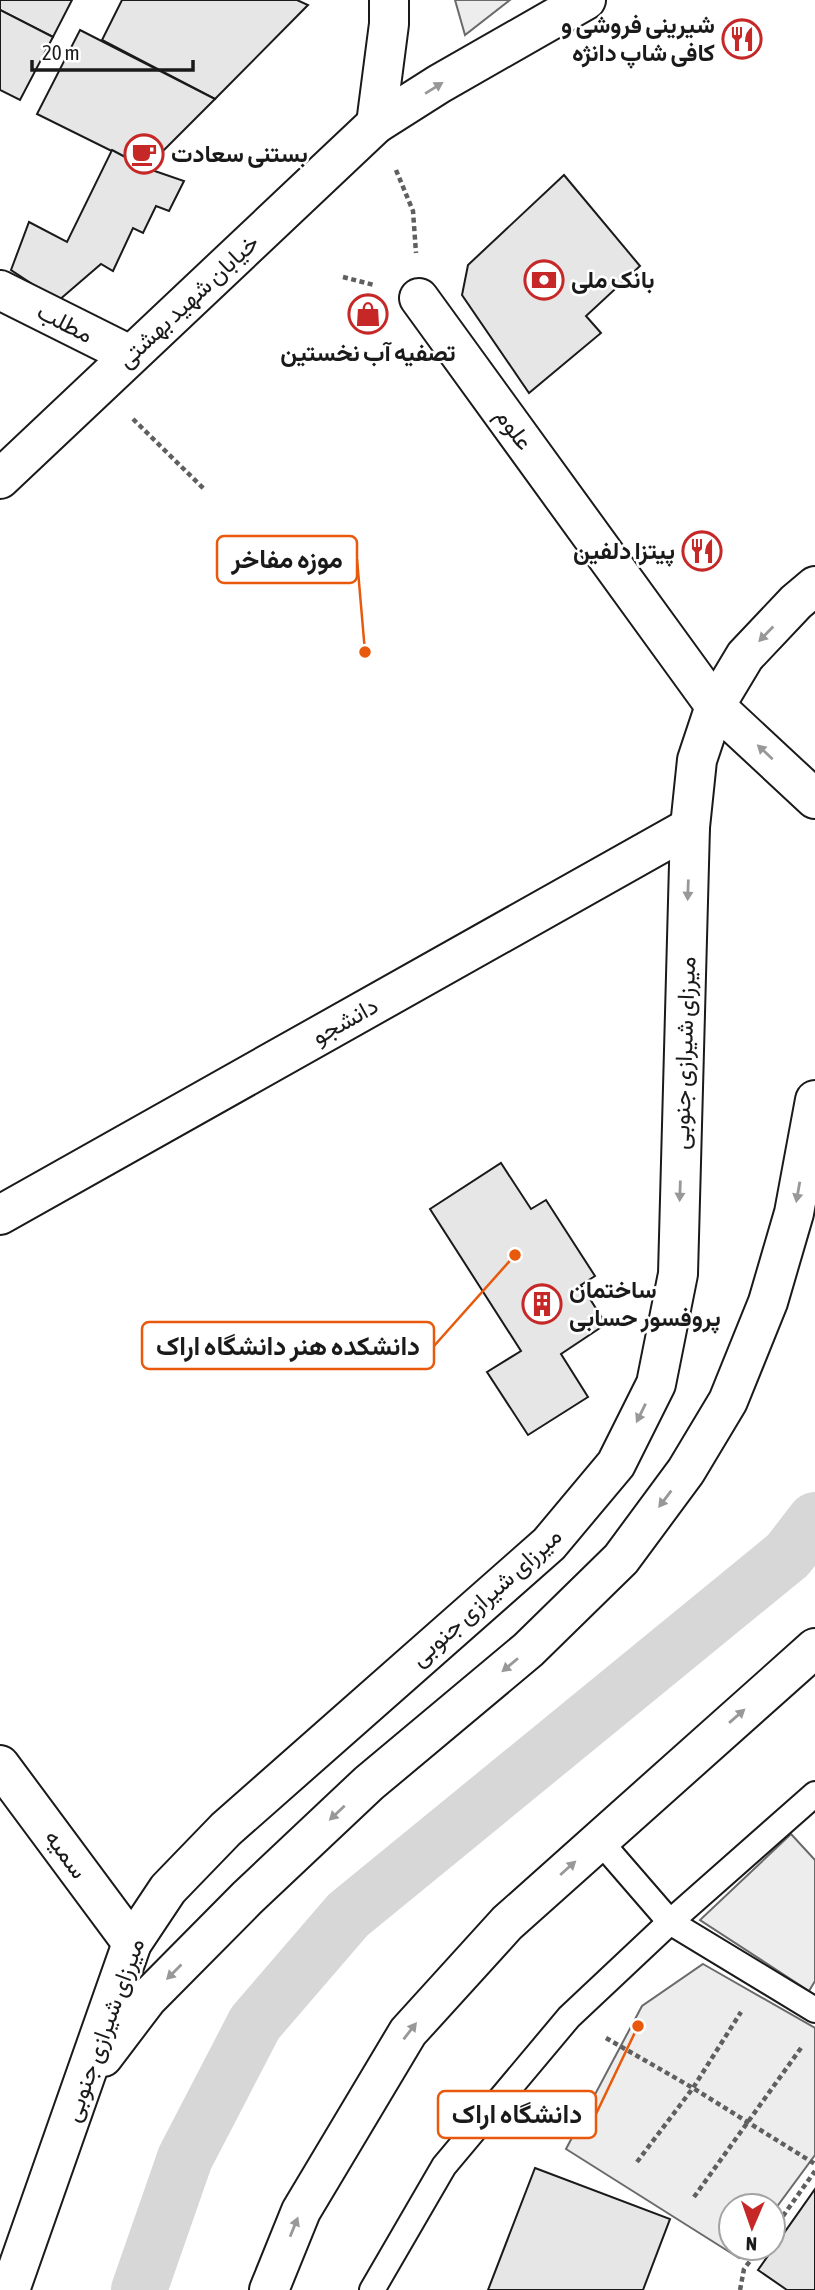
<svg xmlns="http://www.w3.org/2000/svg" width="815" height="2290" font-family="'Asap Condensed',Vazirmatn,sans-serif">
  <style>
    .built { fill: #ededed; stroke: #6a6a6a; stroke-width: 2 }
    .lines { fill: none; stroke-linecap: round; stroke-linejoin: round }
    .canal { stroke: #d7d7d7; stroke-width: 56 }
    .building { fill: #e6e6e6; stroke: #1a1a1a; stroke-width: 2 }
    .service-casing { stroke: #1a1a1a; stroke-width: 28 }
    .minor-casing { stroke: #1a1a1a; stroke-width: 42 }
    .secondary-casing { stroke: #1a1a1a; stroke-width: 42 }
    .path { stroke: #5f5f5f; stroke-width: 4.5; stroke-dasharray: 5 3.5; stroke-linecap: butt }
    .service { stroke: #fff; stroke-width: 24 }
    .minor { stroke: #fff; stroke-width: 38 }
    .secondary { stroke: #fff; stroke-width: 38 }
    .oneway { fill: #989898 }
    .labels { text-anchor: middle; stroke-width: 5; stroke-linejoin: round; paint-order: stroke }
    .poi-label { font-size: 24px; font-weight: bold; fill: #1a1a1a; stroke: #fff; text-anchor: start }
    .street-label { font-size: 24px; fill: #1a1a1a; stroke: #fff }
    .leader { fill: none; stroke: #e8590c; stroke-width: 2.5 }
    .callout-dot { fill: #e8590c; stroke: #fff; stroke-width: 2.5 }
    .callout { fill: #fff; stroke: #e8590c; stroke-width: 2.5 }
    .callout-label { font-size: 26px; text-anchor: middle; font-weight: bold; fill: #1a1a1a }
  </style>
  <rect width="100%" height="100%" fill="#fff"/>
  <g class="built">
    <path d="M455 0H510L465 35Z"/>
    <path d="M791 1834 815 1860V1981L809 1991 700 1920Z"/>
    <path d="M703 1964 815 2028V2155L773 2212V2206H731V2248H747L739 2258 566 2149 642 2006Z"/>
  </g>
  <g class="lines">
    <path class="canal" d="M139 2290 185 2158 255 2023 348 1915 788 1555 815 1520"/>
  </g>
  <g class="building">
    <path d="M0 0H72L53 37 0 10Z"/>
    <path d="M122 0H297L308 5 215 99 102 40Z"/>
    <path d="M0 10 53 37 20 100 0 90Z"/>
    <path d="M80 30 215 99 146 168 37 114Z"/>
    <path d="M112 150 146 168 184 181 169 211 156 206 143 233 133 228 113 271 101 264 58 301 11 270 29 222 67 242Z"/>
    <path d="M564 175 640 266 586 316 601 333 529 393 462 295 468 265Z"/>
    <path d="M501 1163 531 1209 546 1200 595 1276 581 1285 606 1324 561 1354 588 1397 528 1435 487 1372 521 1351 430 1209Z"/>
    <path d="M535 2168 670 2219 643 2290H488Z"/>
    <path d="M815 2189V2290H787L758 2270Z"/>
  </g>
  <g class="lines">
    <g class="service-casing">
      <g id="service">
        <path d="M599 1840 670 1922 815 2010"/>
        <path d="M372 2290 444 2166 569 2017 670 1922 815 1794"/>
      </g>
    </g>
    <g class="minor-casing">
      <g id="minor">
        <path d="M0 290 130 355"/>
        <path d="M419 298 715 706"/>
        <path d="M0 1215 690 827"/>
        <path d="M0 1765 132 1943"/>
      </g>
    </g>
    <g class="secondary-casing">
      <g id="secondary">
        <path d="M376 124 389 24V0"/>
        <path d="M0 479 376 124 439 84 586 0"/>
        <path d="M715 706 815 799"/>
        <path d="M103 2057 147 1999 247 1898 369 1783 528 1650 621 1559 686 1471 728 1401 768 1302 794 1213 815 1100"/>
        <path d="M10 2290 132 1943 168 1889 226 1829 549 1544 616 1464 656 1384 678 1274 690 827 697 760 715 706 745 656 796 602 815 586"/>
        <path d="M269 2290 301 2211 408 2032 507 1923 815 1648"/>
      </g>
    </g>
    <g class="path">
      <path d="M396 170 413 211 416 253"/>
      <path d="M343 277 374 285"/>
      <path d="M133 419 205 490"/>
      <path d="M606 2038 693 2088 815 2164"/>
      <path d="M637 2162 693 2088 741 2012"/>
      <path d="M694 2197 801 2048"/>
      <path d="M773 2230 815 2171"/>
      <path d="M740 2290 744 2269 760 2248"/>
    </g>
    <use href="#service" class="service"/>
    <use href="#minor" class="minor"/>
    <use href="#secondary" class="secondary"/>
  </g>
  <defs><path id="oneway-solid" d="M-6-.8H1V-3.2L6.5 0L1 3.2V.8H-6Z" transform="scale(1.75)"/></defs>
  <g class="oneway">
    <use href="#oneway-solid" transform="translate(434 88) rotate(-32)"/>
    <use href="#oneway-solid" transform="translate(766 634) rotate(134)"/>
    <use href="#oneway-solid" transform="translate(765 752) rotate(-137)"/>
    <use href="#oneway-solid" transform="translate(688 890) rotate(92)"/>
    <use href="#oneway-solid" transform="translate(680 1191) rotate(92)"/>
    <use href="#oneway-solid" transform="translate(798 1192) rotate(100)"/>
    <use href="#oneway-solid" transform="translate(641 1413) rotate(116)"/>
    <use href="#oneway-solid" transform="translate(665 1499) rotate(127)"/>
    <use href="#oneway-solid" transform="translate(510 1665) rotate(140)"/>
    <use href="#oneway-solid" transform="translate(737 1716) rotate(-41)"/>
    <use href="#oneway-solid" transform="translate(337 1813) rotate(137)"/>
    <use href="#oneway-solid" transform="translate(568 1868) rotate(-42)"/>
    <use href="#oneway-solid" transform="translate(174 1972) rotate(135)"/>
    <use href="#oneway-solid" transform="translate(410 2031) rotate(-52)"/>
    <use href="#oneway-solid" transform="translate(294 2227) rotate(-68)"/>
  </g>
  <defs>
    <g id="restaurant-ring" transform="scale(2.0125)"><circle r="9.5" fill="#fff" stroke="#c62828" stroke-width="1.5"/><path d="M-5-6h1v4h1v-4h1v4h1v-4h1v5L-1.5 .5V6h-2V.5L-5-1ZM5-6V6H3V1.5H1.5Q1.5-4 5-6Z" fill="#c62828"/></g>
    <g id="cafe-ring" transform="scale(2.0125)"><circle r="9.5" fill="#fff" stroke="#c62828" stroke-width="1.5"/><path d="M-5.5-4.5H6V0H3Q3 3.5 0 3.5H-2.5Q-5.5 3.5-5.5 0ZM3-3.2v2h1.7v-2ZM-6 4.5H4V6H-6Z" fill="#c62828"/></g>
    <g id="bank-ring" transform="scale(2.0125)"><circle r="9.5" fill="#fff" stroke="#c62828" stroke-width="1.5"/><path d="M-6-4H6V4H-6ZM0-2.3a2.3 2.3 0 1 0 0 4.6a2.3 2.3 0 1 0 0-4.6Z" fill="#c62828"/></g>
    <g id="shop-ring" transform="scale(2.0125)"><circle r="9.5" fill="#fff" stroke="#c62828" stroke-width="1.5"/><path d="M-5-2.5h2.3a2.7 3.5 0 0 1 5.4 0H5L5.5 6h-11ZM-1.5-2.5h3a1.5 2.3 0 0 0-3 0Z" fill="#c62828"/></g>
    <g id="building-ring" transform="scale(2.0125)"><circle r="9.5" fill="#fff" stroke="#c62828" stroke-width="1.5"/><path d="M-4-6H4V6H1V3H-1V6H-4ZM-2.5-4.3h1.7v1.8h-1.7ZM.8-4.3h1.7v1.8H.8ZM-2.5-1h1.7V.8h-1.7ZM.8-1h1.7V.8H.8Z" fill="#c62828"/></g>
  </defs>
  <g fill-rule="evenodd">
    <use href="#restaurant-ring" x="742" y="39"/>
    <use href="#cafe-ring" x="144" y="154"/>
    <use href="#bank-ring" x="544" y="280"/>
    <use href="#shop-ring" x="368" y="314"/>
    <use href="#restaurant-ring" x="702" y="551"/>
    <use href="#building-ring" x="542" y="1304"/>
  </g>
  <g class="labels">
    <g class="poi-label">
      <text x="715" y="33" text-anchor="end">شیرینی فروشی و<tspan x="715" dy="28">کافی شاپ دانژه</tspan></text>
      <text x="171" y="162">بستنی سعادت</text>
      <text x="571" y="288">بانک ملی</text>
      <text x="368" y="361" text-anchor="middle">تصفیه آب نخستین</text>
      <text x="675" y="559" text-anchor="end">پیتزا دلفین</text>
      <text x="569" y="1298">ساختمان<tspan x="569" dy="28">پروفسور حسابی</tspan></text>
    </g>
    <g class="street-label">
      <text transform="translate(188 301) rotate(-43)" y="8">خیابان شهید بهشتی</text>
      <text transform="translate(65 323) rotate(27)" y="8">مطلب</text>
      <text transform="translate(514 429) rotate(54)" y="8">علوم</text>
      <text transform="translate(345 1021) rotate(-29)" y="8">دانشجو</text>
      <text transform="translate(684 1053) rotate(-88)" y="8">میرزای شیرازی جنوبی</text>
      <text transform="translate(486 1597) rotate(-42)" y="8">میرزای شیرازی جنوبی</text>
      <text transform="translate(66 1854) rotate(54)" y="8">سمیه</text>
      <text transform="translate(104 2030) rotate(-70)" y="8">میرزای شیرازی جنوبی</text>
    </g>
  </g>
  <path class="leader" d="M365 652L357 559M515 1255L434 1346M638 2026L596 2114"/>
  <g class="callout-dot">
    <circle cx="365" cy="652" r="7"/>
    <circle cx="515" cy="1255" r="7"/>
    <circle cx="638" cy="2026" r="7"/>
  </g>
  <g class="callout">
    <rect x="217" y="536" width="140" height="47" rx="7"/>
    <rect x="142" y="1322" width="292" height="47" rx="7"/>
    <rect x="438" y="2091" width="158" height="47" rx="7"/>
  </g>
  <g class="callout-label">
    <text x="287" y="568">موزه مفاخر</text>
    <text x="288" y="1355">دانشکده هنر دانشگاه اراک</text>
    <text x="517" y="2123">دانشگاه اراک</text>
  </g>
  <g transform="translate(752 2227) rotate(182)"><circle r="33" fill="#ffffff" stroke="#a3a3a3" stroke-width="2"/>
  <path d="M0-5L12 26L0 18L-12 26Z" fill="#c62828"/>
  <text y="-10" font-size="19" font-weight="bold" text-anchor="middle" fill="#1a1a1a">N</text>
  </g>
  <path d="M32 60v10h161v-10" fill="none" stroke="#1a1a1a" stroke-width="3.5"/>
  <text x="42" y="60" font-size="21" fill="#1a1a1a" stroke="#ffffff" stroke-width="5" paint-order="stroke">20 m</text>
</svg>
